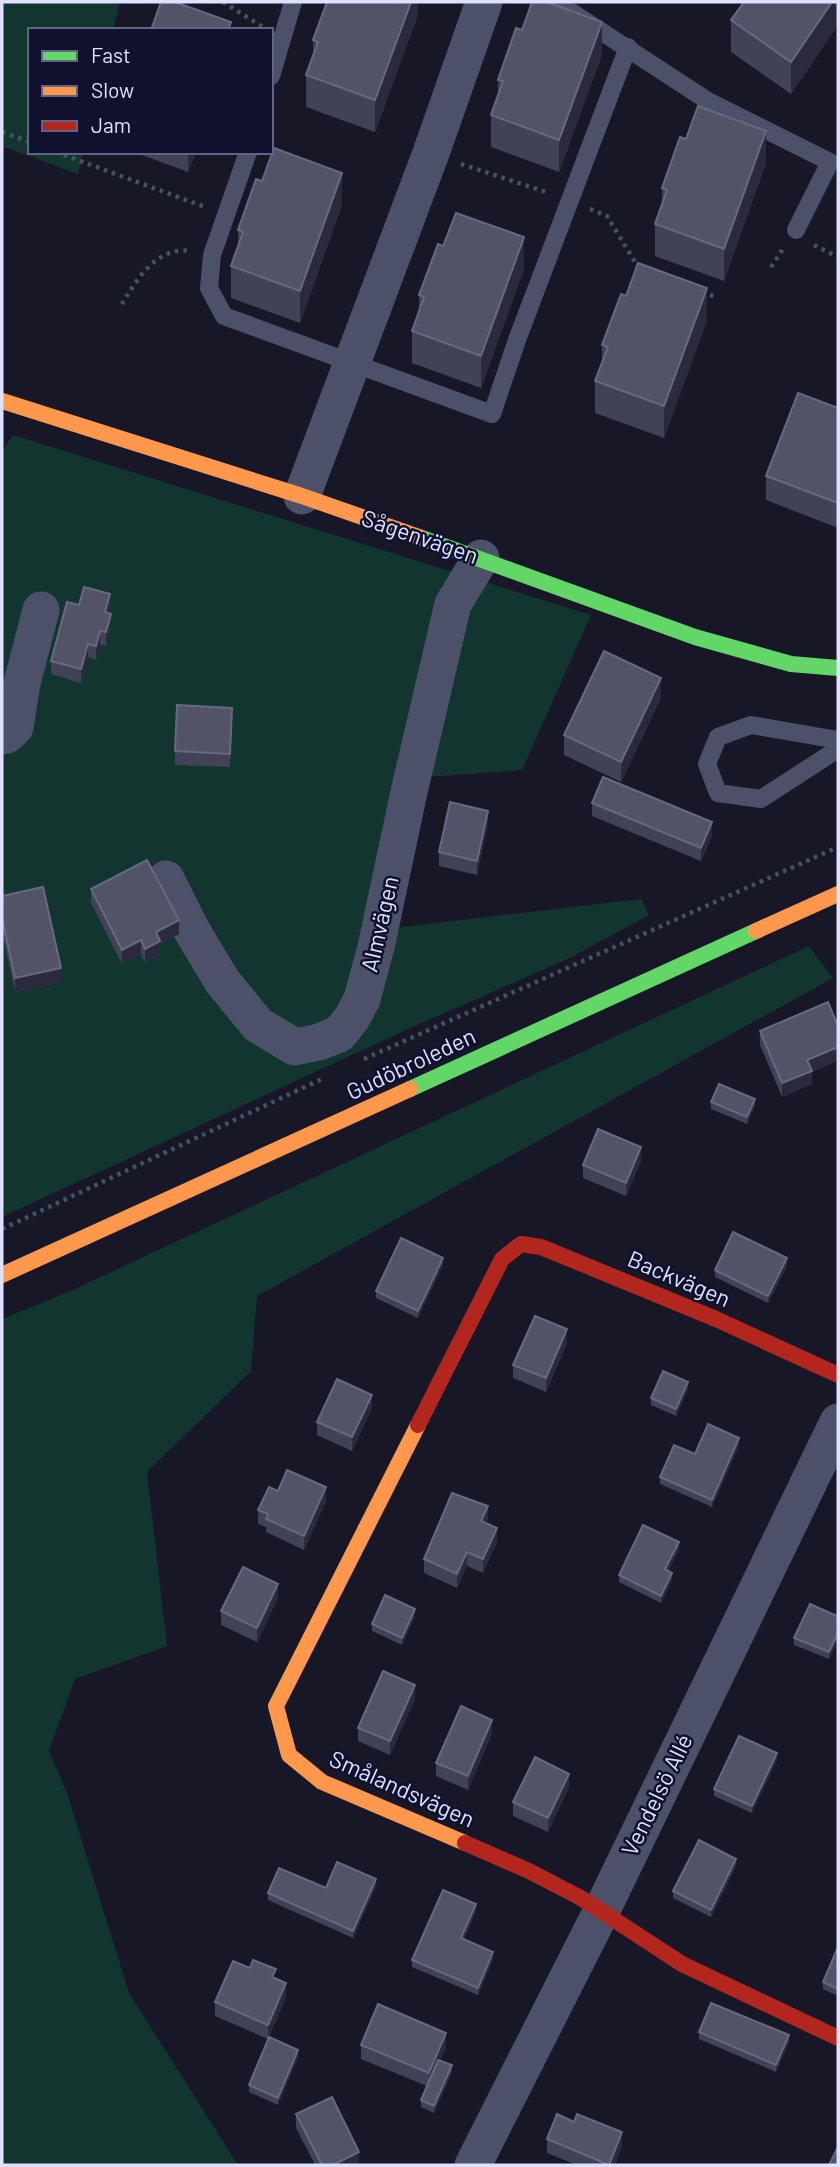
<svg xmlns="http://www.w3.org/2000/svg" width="840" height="2167" font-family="Barlow,sans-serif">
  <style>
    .green { fill: #13352f }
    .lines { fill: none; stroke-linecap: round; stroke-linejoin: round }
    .path { stroke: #415460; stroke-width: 4.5; stroke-dasharray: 3.5 5; stroke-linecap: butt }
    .lane { stroke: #4c5069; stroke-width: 18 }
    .street { stroke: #4c5069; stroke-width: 37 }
    .fast { stroke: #63d668; stroke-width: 16 }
    .slow { stroke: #ff974d; stroke-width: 16 }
    .jam { stroke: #b3261e; stroke-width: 16 }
    .wall { fill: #424256 }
    .shaded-wall { fill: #2a2a3c }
    .building { fill: #535368; stroke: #686980; stroke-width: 2 }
    .labels { text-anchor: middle; stroke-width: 5; stroke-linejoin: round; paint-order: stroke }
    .street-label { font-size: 23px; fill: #dee1ff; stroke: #10112f }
  </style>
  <rect width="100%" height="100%" fill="#171728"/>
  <g class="green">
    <path d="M2 2H120L113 30H30V152H83L78 174 2 146Z"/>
    <path d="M13 435 591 615 522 770 427 777 393 928 641 899 649 915 570 958 406 1030 2 1217V451Z"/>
    <path d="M809 946 833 978 257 1296 251 1371 147 1472 167 1646 75 1679 49 1751 67 1793 129 1993 238 2165H2V1319L66 1293Z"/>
  </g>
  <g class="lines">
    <g class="path">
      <path d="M223 2 263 27"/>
      <path d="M2 132 30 142"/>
      <path d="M56 152 205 207"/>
      <path d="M461 164 549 193"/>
      <path d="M590 209 607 216 638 267 642 268"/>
      <path d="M814 245 838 257"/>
      <path d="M771 267 783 249"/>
      <path d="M702 292 716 297"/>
      <path d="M122 304C137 279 157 246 191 251"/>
      <path d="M364 1059 838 847"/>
      <path d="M2 1229 324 1078"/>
    </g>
    <g class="lane">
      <path d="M545 2 573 13 708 101 830 162 796 230"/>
      <path d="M271 76 293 2"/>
      <path d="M248 152 212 255 209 288 224 316 492 414 517 340 628 47"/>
      <path d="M838 740 751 725 718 737 707 764 718 793 761 799 838 749"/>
    </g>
    <g class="street">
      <path d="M302 496 431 153 484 2"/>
      <path d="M2 736 7 735 15 727 22 683 41 610"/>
      <path d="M166 879 191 929 222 981 258 1025 295 1047 319 1042 339 1034 352 1018 362 999 376 947 409 792 453 604 481 558"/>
      <path d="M473 2165 601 1912 838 1422"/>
    </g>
    <g class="fast">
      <path d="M419 537 695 637 791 664 838 668"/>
      <path d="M410 1089 756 931"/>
    </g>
    <g class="slow">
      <path d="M2 401 302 496 419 537"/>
      <path d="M756 931 838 894"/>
      <path d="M2 1275 410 1089"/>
      <path d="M418 1425 276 1706 289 1755 322 1782 465 1843"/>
    </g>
    <g class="jam">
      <path d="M418 1425 502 1259 521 1244 541 1247 716 1319 838 1375"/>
      <path d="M465 1843 529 1871 581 1898 682 1964 838 2038"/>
    </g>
  </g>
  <g class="wall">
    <path d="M418 2V14L375 132 306 107V75L313 57V40Z"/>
    <path d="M838 2V25L791 94 731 52V20Z"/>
    <path d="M522 30 602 54 559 172 491 147V115L498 96V80Z"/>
    <path d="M686 139 766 163 724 281 655 256V224L662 205V188Z"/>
    <path d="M134 152H196L188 172Z"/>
    <path d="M262 181 342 205 300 323 231 298V266L238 246V230Z"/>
    <path d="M524 269 481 388 412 363V331L419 312V295Z"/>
    <path d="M707 320 664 438 595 413V381L602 362V345Z"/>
    <path d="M838 320V342L837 341Z"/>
    <path d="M838 408V528L766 500V476Z"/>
    <path d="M79 605 110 608 108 613 111 627 106 646 100 644 96 660 88 657 81 683 51 674V661Z"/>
    <path d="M661 698 621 782 564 755V735Z"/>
    <path d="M232 722 230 767 175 765V751Z"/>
    <path d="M592 803 712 836 701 861 592 816Z"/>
    <path d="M488 824 477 875 439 866V852Z"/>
    <path d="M91 889 179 934 160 944V954L145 963 141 954 122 964 91 903Z"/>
    <path d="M2 896 61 982 15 992 2 932Z"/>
    <path d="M760 1031 812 1072V1084L782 1097 760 1045Z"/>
    <path d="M711 1102 755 1106 747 1124 711 1109Z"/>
    <path d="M641 1161 626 1196 583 1178V1165Z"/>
    <path d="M443 1265 418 1318 376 1298V1291Z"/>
    <path d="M787 1266 768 1303 715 1277V1270Z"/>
    <path d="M567 1343 546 1392 513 1378V1365Z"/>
    <path d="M688 1389 676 1416 651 1405V1398Z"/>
    <path d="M372 1408 352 1451 317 1435V1422Z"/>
    <path d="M739 1445 712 1507 660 1484V1477L695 1454Z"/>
    <path d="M278 1491 326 1501 304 1550 266 1532V1527L258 1524V1510Z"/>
    <path d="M488 1520 486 1523 497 1542 483 1573 467 1566 457 1588 424 1573V1559Z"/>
    <path d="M679 1549 668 1571 672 1580 661 1603 619 1582V1575Z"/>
    <path d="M278 1598 257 1642 221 1625V1611Z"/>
    <path d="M838 1613V1643L837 1642 829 1659 794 1645V1638L837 1616Z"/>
    <path d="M415 1616 402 1645 372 1631V1624Z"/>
    <path d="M415 1699 390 1755 358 1741V1728Z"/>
    <path d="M492 1733 468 1790 436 1776V1763Z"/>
    <path d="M777 1760 752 1813 714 1796V1789Z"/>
    <path d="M569 1787 548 1832 513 1816V1802Z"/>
    <path d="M736 1866 711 1917 673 1898V1891Z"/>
    <path d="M376 1886 353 1938 268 1900V1893L326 1888Z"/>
    <path d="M476 1911 464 1939 493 1959 478 1995 412 1967V1960Z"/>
    <path d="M838 1947V1996L823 1989V1982Z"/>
    <path d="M276 1979 286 1997 268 2039 215 2016V2002Z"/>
    <path d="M699 2032 789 2042 776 2072 699 2039Z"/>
    <path d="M361 2045 446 2047 440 2061 452 2072 434 2113 421 2107V2100L427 2086 361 2059Z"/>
    <path d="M298 2057 278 2105 249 2092V2085Z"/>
    <path d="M296 2114 359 2165H315L296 2128Z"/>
    <path d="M574 2122 622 2146 615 2165H577L547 2153V2139Z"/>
  </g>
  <g class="shaded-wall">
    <path d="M411 2H418V14L375 132V100Z"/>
    <path d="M832 2H838V25L791 94V62Z"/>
    <path d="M602 22V54L559 172V140Z"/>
    <path d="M766 131V163L724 281V249Z"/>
    <path d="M188 152H196L188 172Z"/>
    <path d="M342 173V205L300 323V291Z"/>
    <path d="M524 237V269L481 388V356Z"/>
    <path d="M707 288V320L664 438V406Z"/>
    <path d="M110 594V608L105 626V612Z"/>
    <path d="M111 614V627L106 646V632Z"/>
    <path d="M100 631V644L96 660V646Z"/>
    <path d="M88 644V657L81 683V669Z"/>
    <path d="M661 678V698L621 782V762Z"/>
    <path d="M488 811V824L477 875V861Z"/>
    <path d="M712 822V836L701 861V848Z"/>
    <path d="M179 920V934L160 944V954L145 963V949L156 932Z"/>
    <path d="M141 940V954L122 964V950Z"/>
    <path d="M61 968V982L15 992V978Z"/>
    <path d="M838 1047V1061L812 1072V1084L782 1097V1083L807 1060Z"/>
    <path d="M755 1099V1106L747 1124V1117Z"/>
    <path d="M641 1147V1161L626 1196V1183Z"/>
    <path d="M443 1258V1265L418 1318V1311Z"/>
    <path d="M787 1258V1266L768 1303V1296Z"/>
    <path d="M567 1329V1343L546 1392V1378Z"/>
    <path d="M688 1382V1389L676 1416V1409Z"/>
    <path d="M372 1395V1408L352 1451V1437Z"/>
    <path d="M739 1438V1445L712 1507V1500Z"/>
    <path d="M326 1487V1501L304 1550V1536Z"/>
    <path d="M488 1506V1520L481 1535V1521Z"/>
    <path d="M497 1528V1542L483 1573V1559Z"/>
    <path d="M679 1542V1549L665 1576V1569Z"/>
    <path d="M467 1552V1566L457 1588V1574Z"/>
    <path d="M672 1573V1580L661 1603V1596Z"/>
    <path d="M278 1584V1598L257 1642V1628Z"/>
    <path d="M415 1609V1616L402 1645V1638Z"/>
    <path d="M837 1635V1642L829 1659V1652Z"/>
    <path d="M415 1685V1699L390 1755V1741Z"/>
    <path d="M492 1720V1733L468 1790V1776Z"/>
    <path d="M777 1753V1760L752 1813V1806Z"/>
    <path d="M569 1774V1787L548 1832V1818Z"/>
    <path d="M736 1859V1866L711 1917V1910Z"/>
    <path d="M376 1879V1886L353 1938V1931Z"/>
    <path d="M476 1904V1911L461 1945V1938Z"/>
    <path d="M493 1952V1959L478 1995V1988Z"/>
    <path d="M286 1983V1997L268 2039V2025Z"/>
    <path d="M446 2033V2047L429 2087V2073Z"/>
    <path d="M789 2035V2042L776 2072V2065Z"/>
    <path d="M298 2050V2057L278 2105V2098Z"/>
    <path d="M452 2065V2072L434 2113V2106Z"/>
    <path d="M622 2132V2146L615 2165H609Z"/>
    <path d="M359 2152V2165H333Z"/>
  </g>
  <g class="building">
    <path d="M161 2H175L231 22 228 30H151Z"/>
    <path d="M327 2H411L375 100 306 75 318 42 313 40Z"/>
    <path d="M532 2H547L602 22 559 140 491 115 503 81 498 80 516 28 522 30Z"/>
    <path d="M744 2H832L791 62 731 20Z"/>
    <path d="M698 106 766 131 724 249 655 224 667 190 662 188 680 137 686 139Z"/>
    <path d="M274 148 342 173 300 291 231 266 243 232 238 230 256 179 262 181Z"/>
    <path d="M456 213 524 237 481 356 412 331 424 297 419 295 438 244 443 246Z"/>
    <path d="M638 263 707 288 664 406 595 381 608 347 602 345 621 294 626 296Z"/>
    <path d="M798 393 838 408V503L766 476Z"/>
    <path d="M84 587 110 594 105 612 111 614 106 632 100 631 96 646 88 644 81 669 51 661 67 602 79 605Z"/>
    <path d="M604 651 661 678 621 762 564 735Z"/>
    <path d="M177 705 232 708 230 754 175 751Z"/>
    <path d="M603 777 712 822 701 848 592 803Z"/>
    <path d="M450 802 488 811 477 861 439 852Z"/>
    <path d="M147 860 179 920 156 932 160 941 145 949 141 940 122 950 91 889Z"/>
    <path d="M43 887 61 968 15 978 2 918V896Z"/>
    <path d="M828 1002 838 1026V1047L807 1060 812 1071 782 1083 760 1031Z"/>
    <path d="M719 1084 755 1099 747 1117 711 1102Z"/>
    <path d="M598 1129 641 1147 626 1183 583 1165Z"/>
    <path d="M733 1232 787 1258 768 1296 715 1270Z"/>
    <path d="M401 1238 443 1258 418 1311 376 1291Z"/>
    <path d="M535 1316 567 1329 546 1378 513 1365Z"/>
    <path d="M663 1371 688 1382 676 1409 651 1398Z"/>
    <path d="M337 1379 372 1395 352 1437 317 1422Z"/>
    <path d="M708 1424 739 1438 712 1500 660 1477 674 1445 695 1454Z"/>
    <path d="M287 1470 326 1487 304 1536 266 1519 268 1514 258 1510 269 1487 278 1491Z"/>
    <path d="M452 1493 488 1506 481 1521 497 1528 483 1559 467 1552 457 1574 424 1559Z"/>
    <path d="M643 1525 679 1542 665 1569 672 1573 661 1596 619 1575Z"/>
    <path d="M243 1567 278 1584 257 1628 221 1611Z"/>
    <path d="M385 1595 415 1609 402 1638 372 1624Z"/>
    <path d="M810 1604 837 1616 838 1613V1636L837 1635 829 1652 794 1638Z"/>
    <path d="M383 1671 415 1685 390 1741 358 1728Z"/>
    <path d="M461 1706 492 1720 468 1776 436 1763Z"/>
    <path d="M739 1736 777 1753 752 1806 714 1789Z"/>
    <path d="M535 1757 569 1774 548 1818 513 1802Z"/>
    <path d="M699 1840 736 1859 711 1910 673 1891Z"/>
    <path d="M337 1862 376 1879 353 1931 268 1893 279 1868 326 1888Z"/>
    <path d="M443 1890 476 1904 461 1938 493 1952 478 1988 412 1960Z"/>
    <path d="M838 1947V1989L823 1982Z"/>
    <path d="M253 1960 276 1969 272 1977 286 1983 268 2025 215 2002 233 1961 250 1968Z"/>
    <path d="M711 2003 789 2035 776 2065 699 2032Z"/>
    <path d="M378 2004 446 2033 429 2073 361 2045Z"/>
    <path d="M269 2037 298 2050 278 2098 249 2085Z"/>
    <path d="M438 2060 452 2065 434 2106 421 2100Z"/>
    <path d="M332 2097 359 2152 333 2165H322L296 2114Z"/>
    <path d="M557 2114 574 2122 577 2114 622 2132 609 2165 547 2139Z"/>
    <path d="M838 2147V2165H829Z"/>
  </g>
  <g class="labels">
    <g class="street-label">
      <text transform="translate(420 537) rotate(19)" y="8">Sågenvägen</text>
      <text transform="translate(380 924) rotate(-77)" y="8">Almvägen</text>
      <text transform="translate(411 1064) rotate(-25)" y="8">Gudöbroleden</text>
      <text transform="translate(679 1279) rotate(23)" y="8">Backvägen</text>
      <text transform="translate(402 1789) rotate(24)" y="8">Smålandsvägen</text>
      <text transform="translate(657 1795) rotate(-64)" y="8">Vendelsö Allé</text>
    </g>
  </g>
  <rect width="840" height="2167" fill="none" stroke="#dee1ff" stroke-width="7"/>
  <rect x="28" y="28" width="245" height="126" fill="#10112f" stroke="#626482" stroke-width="2"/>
  <rect x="42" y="51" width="35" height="10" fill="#63d668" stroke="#626482" stroke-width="2"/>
  <text x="91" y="63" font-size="21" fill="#dee1ff">Fast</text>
  <rect x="42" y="86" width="35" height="10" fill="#ff974d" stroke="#626482" stroke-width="2"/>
  <text x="91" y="98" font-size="21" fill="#dee1ff">Slow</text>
  <rect x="42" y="121" width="35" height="10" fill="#b3261e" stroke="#626482" stroke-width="2"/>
  <text x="91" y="133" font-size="21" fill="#dee1ff">Jam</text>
</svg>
